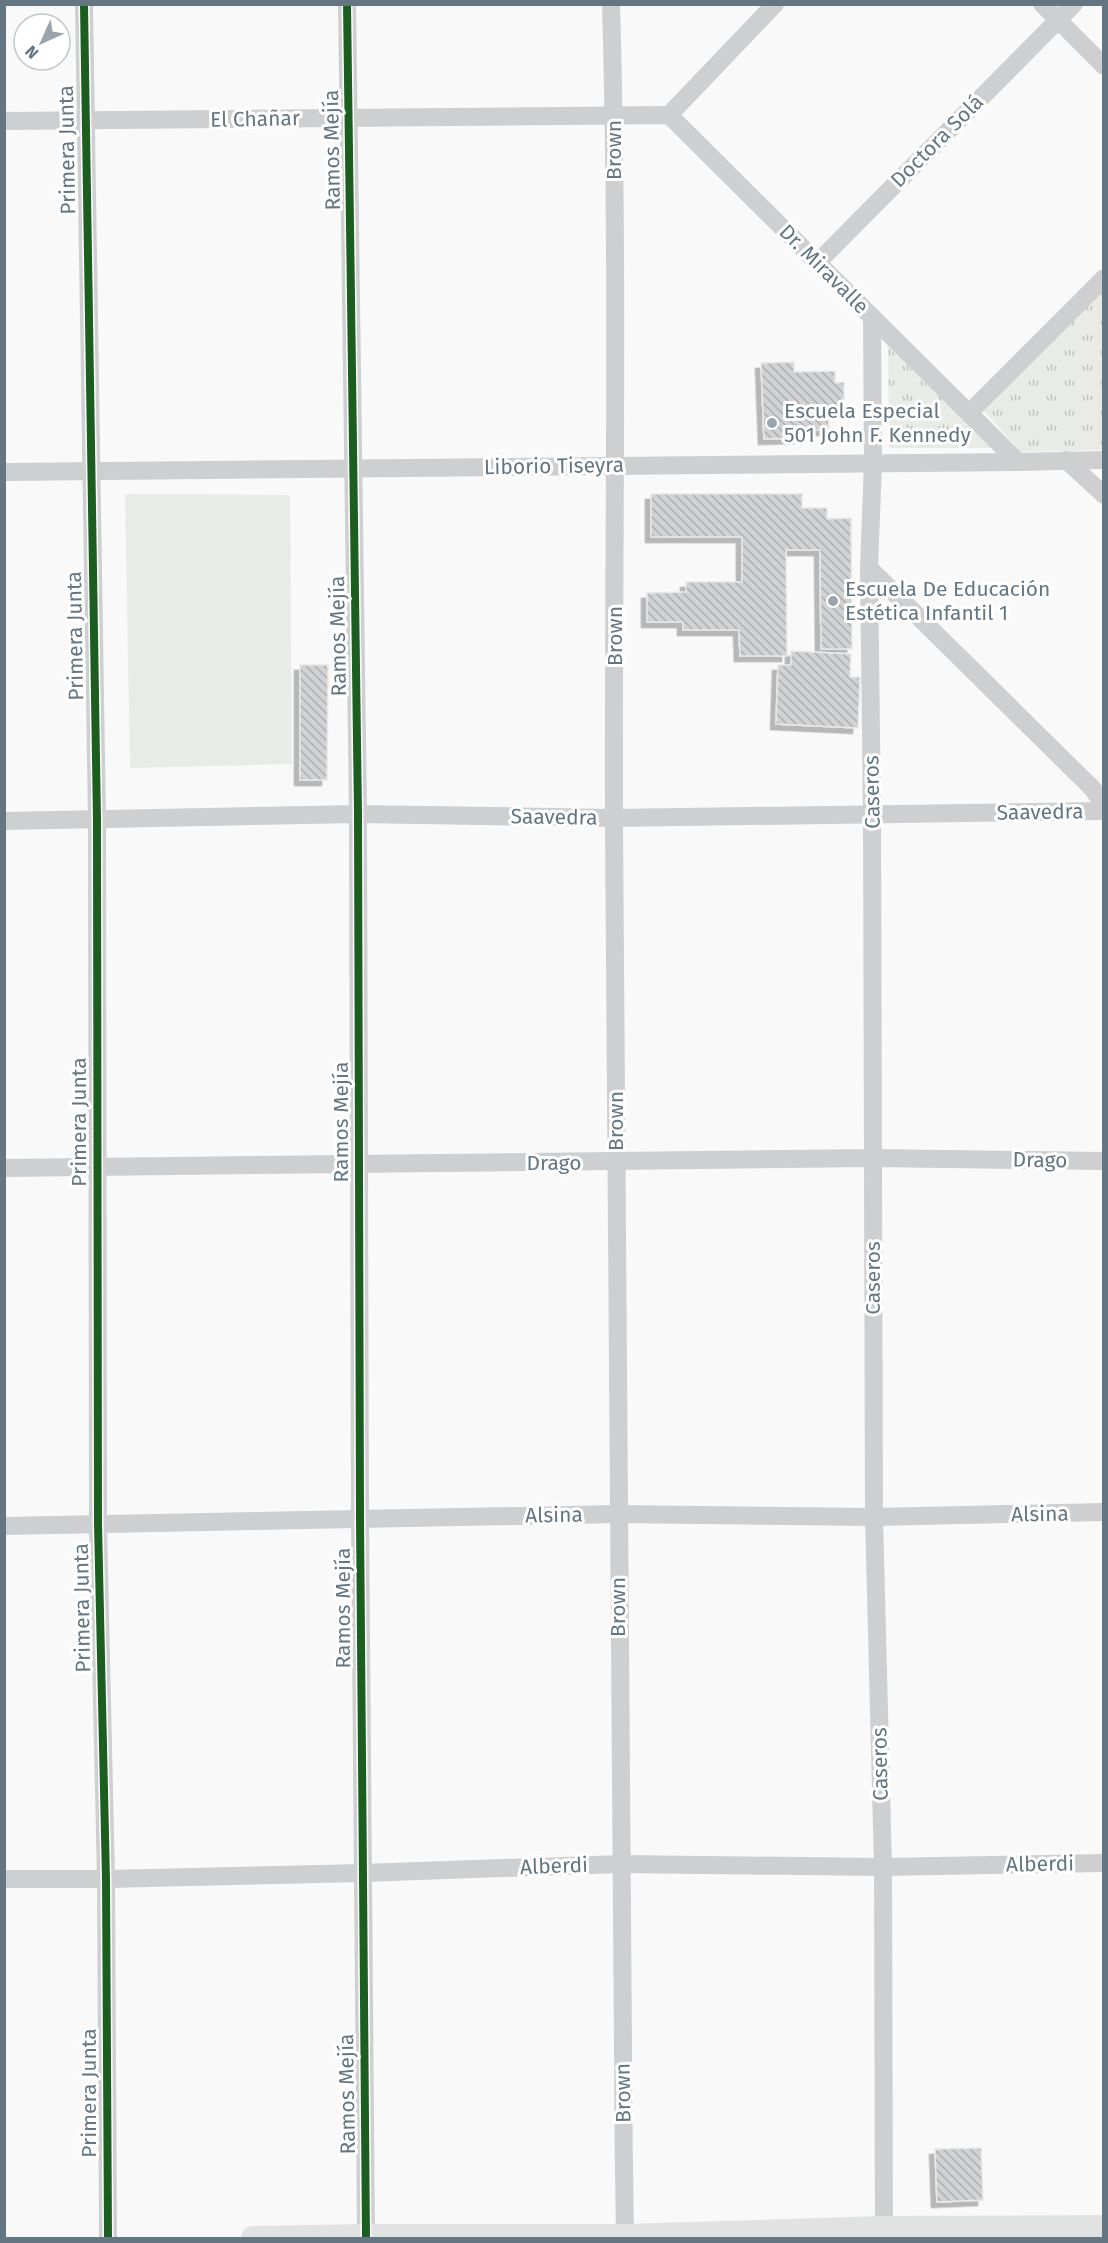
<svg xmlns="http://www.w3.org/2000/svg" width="1108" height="2243" font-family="'Fira Sans',sans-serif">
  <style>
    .green { fill: #e8ebe6 }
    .park { fill: url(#park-tufts) }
    .building { fill: url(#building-back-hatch); stroke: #e8e8e8; stroke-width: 1.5; filter: url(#shadow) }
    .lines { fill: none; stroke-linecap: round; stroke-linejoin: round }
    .minor { stroke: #cecfd0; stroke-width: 18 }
    .major { stroke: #e1e2e2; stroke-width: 24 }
    .cycleway-casing { stroke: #fff; stroke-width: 11 }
    .cycleway { stroke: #1b5e20; stroke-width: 8 }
    .poi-dot { fill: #99a4ac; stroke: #fff; stroke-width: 2 }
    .labels { text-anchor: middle; stroke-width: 6; stroke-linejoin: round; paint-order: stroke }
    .street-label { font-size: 21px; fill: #657683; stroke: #fff }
    .poi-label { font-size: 21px; fill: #657683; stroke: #fff; text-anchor: start }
  </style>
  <defs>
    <pattern id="park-tufts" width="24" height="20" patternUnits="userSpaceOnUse" patternTransform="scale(1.5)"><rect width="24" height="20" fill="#e8ebe6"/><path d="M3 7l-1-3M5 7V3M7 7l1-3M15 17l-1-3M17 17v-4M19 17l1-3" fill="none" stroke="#c0c3c0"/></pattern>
    <pattern id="building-back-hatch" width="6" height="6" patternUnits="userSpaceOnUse" patternTransform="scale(1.5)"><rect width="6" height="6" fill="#d0d2d3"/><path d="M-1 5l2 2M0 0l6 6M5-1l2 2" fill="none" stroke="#acafb1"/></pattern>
    <filter id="shadow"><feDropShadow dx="-5.5" dy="5.5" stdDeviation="0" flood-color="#0004"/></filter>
  </defs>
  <rect width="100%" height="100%" fill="#f9f9f9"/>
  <path class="green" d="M125 494 290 495 292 764 130 768Z"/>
  <g class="park">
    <path d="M1103 291V450L1021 452 984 411Z"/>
    <path d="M888 346 992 448H889Z"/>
  </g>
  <g class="building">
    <path d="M794 362V372L835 371V383L844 382V407L828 408 829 430H799V438L764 439 761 363Z"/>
    <path d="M651 494H802V508H827V519L851 518 852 649H821L820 550H786L787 656H740L739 630H683V622H647V593L686 592V582H742V537H651Z"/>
    <path d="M791 651 851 654 850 677H860L858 728 776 724 778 665H791Z"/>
    <path d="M300 665H328L327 780H300Z"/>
    <path d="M981 2148 983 2200 937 2202 935 2149Z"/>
  </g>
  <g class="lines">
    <g class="minor">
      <path d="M84 4 97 821 98 1524 106 1879 108 2238"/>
      <path d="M347 4 358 814 360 1518 366 2238"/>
      <path d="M611 4C619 278 613 551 614 824 616 1296 618 1767 625 2238"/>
      <path d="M1042 4 1104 66"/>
      <path d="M669 115 775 4"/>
      <path d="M4 121 669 115 1018 462"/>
      <path d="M817 263 1074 4"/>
      <path d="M872 317 873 463 869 568 872 815 874 1517 883 1867 884 2238"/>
      <path d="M969 413 1104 278"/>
      <path d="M1066 460 1104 495"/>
      <path d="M4 472 1018 462 1104 460"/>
      <path d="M869 568 1093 789 1104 806"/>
      <path d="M4 821 358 814 614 818 1104 811"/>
      <path d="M4 1168 872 1158 1104 1161"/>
      <path d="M4 1526 617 1514 874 1517 1104 1512"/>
      <path d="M4 1879H106L363 1873 620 1864 883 1867 1104 1863"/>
    </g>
    <path class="major" d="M253 2238 366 2236H625L884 2228 1104 2227"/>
    <g class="cycleway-casing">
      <g id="cycleway">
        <path d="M84 4 97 821 98 1524 106 1879 108 2238"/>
        <path d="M347 4 358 814 360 1518 366 2238"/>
      </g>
    </g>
    <use href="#cycleway" class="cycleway"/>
  </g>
  <g class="poi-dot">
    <circle cx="772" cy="423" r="6"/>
    <circle cx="833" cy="601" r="6"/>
  </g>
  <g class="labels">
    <g class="street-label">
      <text transform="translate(255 119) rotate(-1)" y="7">El Chañar</text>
      <text transform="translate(937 141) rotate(-45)" y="7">Doctora Solá</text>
      <text transform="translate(67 150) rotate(-91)" y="7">Primera Junta</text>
      <text transform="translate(332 150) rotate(-91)" y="7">Ramos Mejía</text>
      <text transform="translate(614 150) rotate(-90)" y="7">Brown</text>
      <text transform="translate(824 269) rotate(45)" y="7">Dr. Miravalle</text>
      <text transform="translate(554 466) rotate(-1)" y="7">Liborio Tiseyra</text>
      <text transform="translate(75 636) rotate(-91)" y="7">Primera Junta</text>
      <text transform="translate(338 636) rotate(-91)" y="7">Ramos Mejía</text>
      <text transform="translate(615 636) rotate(-90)" y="7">Brown</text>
      <text transform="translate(872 792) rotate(-91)" y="7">Caseros</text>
      <text transform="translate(1040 812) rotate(-1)" y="7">Saavedra</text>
      <text transform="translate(554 817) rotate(1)" y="7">Saavedra</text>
      <text transform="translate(616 1121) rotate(-90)" y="7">Brown</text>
      <text transform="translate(79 1122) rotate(-90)" y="7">Primera Junta</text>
      <text transform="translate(341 1122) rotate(-90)" y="7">Ramos Mejía</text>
      <text transform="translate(1040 1160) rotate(1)" y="7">Drago</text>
      <text x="554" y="1170">Drago</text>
      <text transform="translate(873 1278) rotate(-90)" y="7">Caseros</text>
      <text transform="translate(1040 1514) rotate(-1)" y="7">Alsina</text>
      <text transform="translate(554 1515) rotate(-1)" y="7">Alsina</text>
      <text transform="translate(618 1607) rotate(-90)" y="7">Brown</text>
      <text transform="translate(82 1608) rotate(-91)" y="7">Primera Junta</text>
      <text transform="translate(343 1608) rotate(-90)" y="7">Ramos Mejía</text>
      <text transform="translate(880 1764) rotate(-91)" y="7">Caseros</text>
      <text transform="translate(1040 1864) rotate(-1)" y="7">Alberdi</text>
      <text transform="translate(554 1866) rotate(-2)" y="7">Alberdi</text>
      <text transform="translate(89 2093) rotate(-90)" y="7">Primera Junta</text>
      <text transform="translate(623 2093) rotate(-91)" y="7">Brown</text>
      <text transform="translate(347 2094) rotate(-91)" y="7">Ramos Mejía</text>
    </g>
    <g class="poi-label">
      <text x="784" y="418">Escuela Especial<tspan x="784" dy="24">501 John F. Kennedy</tspan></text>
      <text x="845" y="596">Escuela De Educación<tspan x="845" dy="24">Estética Infantil 1</tspan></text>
    </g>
  </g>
  <rect width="1108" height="2243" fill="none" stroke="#657683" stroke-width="12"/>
  <g transform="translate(42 42) rotate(225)"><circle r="28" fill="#ffffff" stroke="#c1c8cd" stroke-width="1.5"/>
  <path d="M0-4.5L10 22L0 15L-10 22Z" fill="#99a4ac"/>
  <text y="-9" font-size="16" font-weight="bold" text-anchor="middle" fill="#657683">N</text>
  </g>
</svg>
